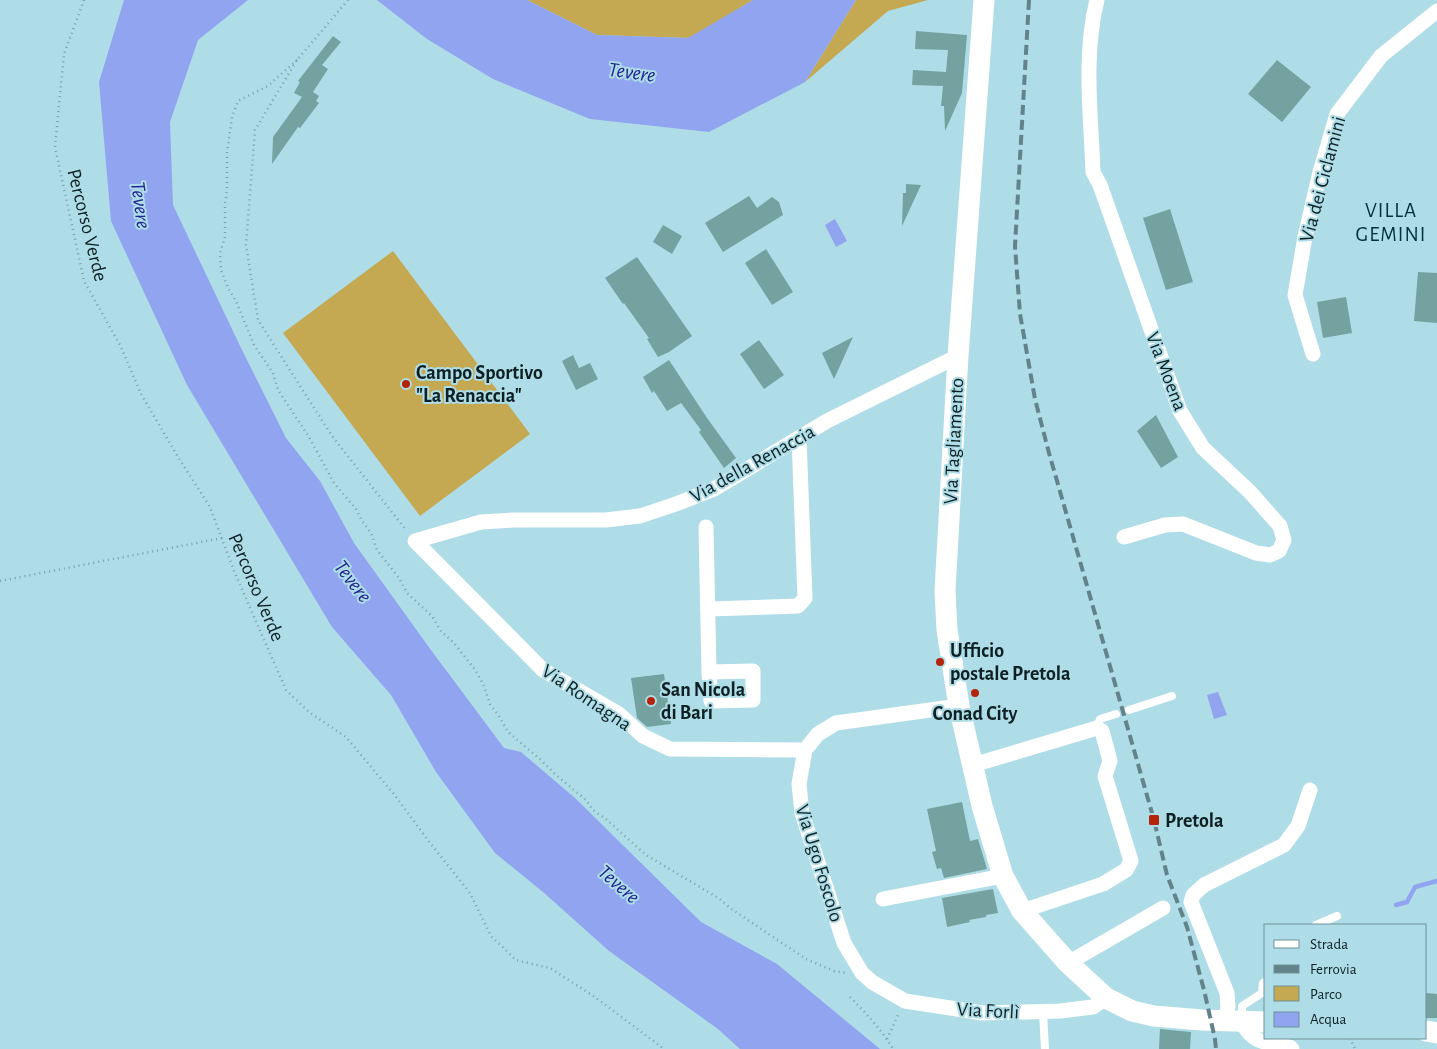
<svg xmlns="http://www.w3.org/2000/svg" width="1437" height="1049" font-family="'Alegreya Sans',sans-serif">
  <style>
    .green { fill: #c4a952 }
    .water { fill: #90a4f0 }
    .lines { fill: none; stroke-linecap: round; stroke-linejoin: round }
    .stream { stroke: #90a4f0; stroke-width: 4.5 }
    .building { fill: #73a2a0 }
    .path { stroke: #7a9fa7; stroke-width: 2.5; stroke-dasharray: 1 4; stroke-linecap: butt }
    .lane { stroke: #fff; stroke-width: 8 }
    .street { stroke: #fff; stroke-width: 15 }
    .secondary { stroke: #fff; stroke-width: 21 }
    .rail { stroke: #62838a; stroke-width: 4; stroke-dasharray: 10 5; stroke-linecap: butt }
    .poi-dot { fill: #b2250b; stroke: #aedde7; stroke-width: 2 }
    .labels { text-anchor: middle; stroke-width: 4; stroke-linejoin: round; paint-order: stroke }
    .street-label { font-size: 20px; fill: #0e2024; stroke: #aedde7 }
    .poi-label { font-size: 20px; font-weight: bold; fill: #0e2024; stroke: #aedde7; text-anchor: start }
    .water-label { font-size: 21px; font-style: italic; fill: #222590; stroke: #aedde7 }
    .neighbourhood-label { font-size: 21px; letter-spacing: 1px; fill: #00323a; stroke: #aedde7 }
  </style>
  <rect width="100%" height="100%" fill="#aedde7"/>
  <g class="green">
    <path d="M527 0H753L689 38 597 35Z"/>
    <path d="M856 0H928L888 11 805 82Z"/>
    <path d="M393 251 530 434 420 516 283 333Z"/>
  </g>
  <g class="water">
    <path d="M124 0H248L198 40 170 122 173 205 241 348 286 438 320 481 354 543 428 646 504 748 521 752 575 798 701 922 777 964 880 1049H740L718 1029 609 951 543 892 495 853 436 772 391 695 332 627 187 385 111 221 99 82Z"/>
    <path d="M377 0H527L597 35 688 38 753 0H856L805 82 709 132 590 119 493 79 427 39Z"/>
    <path d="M835 219 847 241 836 247 825 225Z"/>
    <path d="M1218 692 1227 715 1214 719 1207 695Z"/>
  </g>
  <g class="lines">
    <path class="stream" d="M1396 905 1407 902 1415 887 1437 881"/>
  </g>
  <g class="building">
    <path d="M916 31 967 35 962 93 945 131 944 106H941L943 86 912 85 913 70 946 72 948 50 915 49Z"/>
    <path d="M333 36 341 42 322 65 328 69 313 92 319 96 316 101 319 103 300 128 298 127 272 164 273 137 302 97 294 93 300 82 298 81Z"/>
    <path d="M1277 60 1311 87 1282 122 1248 94Z"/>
    <path d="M906 184 921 185 902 226 903 193H906Z"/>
    <path d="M749 196 757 208 772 197 779 202 783 215 723 252 705 223Z"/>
    <path d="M1170 209 1193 282 1166 290 1143 218Z"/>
    <path d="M663 225 682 236 672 254 653 242Z"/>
    <path d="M766 249 793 292 772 305 745 263Z"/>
    <path d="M637 257 692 336 669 352 658 357 647 339 649 338 624 303 623 304 605 278Z"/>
    <path d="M1418 272 1437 273V323L1414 321Z"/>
    <path d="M1346 297 1352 333 1323 338 1317 302Z"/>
    <path d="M853 337 834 379 822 353Z"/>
    <path d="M759 340 784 375 764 389 740 354Z"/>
    <path d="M573 355 579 368 590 363 598 379 576 390 562 361Z"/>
    <path d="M669 360 707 418 736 458 724 468 699 432 701 430 681 403 667 411 654 391 652 393 643 377Z"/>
    <path d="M1156 415 1178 457 1161 468 1137 431Z"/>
    <path d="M664 674 671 724 647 727 637 718 631 678Z"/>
    <path d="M962 802 970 841 978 839 987 869 944 878 941 868 937 869 932 852 936 851 927 809Z"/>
    <path d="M993 889 998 913 986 915V917L969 920 970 922 947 927 942 898Z"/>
    <path d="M1426 993 1437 994V1018H1426Z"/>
    <path d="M1160 1029 1191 1032 1190 1049H1159Z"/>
  </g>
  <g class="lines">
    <g class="path">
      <path d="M84 0 64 54 55 147 84 281 121 347 141 394 178 457 210 507 234 571 286 690 309 712 346 737 393 793 430 843 470 893 491 936 516 960 550 968 595 997 664 1049"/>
      <path d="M348 0 297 60 255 130 246 245 258 320 332 436 406 530"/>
      <path d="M297 60 268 86 238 101 232 117 227 153V190L225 204V237L220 253 221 270 228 288 236 301 254 345 273 373 278 390 309 437 334 483 356 509 362 521 371 533 377 550 399 578 407 593 432 616 441 631 454 643 476 671 484 686 490 704 499 716 508 732 541 760 556 775 586 800 593 810 607 820 646 855 720 899 730 908 806 959 834 971 846 973"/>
      <path d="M0 581 222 538"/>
      <path d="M850 997C866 1013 881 1029 893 1049"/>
      <path d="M1350 1038 1355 1049"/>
      <path d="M887 1039 899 1013"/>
    </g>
    <g class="lane">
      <path d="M1129 710 1172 696"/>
      <path d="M1097 728 1100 719 1116 714"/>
      <path d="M1316 925 1337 916"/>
      <path d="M1043 1012 1045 1049"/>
      <path d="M1242 1020V1006L1262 993 1263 983 1266 981"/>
    </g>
    <g class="street">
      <path d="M1097 0C1083 56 1091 115 1093 172L1100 185 1180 411 1203 448 1250 492 1280 526 1284 540 1279 551 1270 555 1256 553 1183 524 1165 525 1124 537"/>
      <path d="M1313 354 1295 295 1305 237 1320 172 1337 114 1381 56 1437 11"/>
      <path d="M706 527 709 672"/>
      <path d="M708 609 798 606 805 598 799 438"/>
      <path d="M753 671V700L711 701 709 672Z"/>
      <path d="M959 706 836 723 818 734 805 750 799 784 802 813 844 943 862 973 872 982 905 1001 982 1013 1060 1011 1093 1007 1106 998"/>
      <path d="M805 750 670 749 643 736 619 714 543 670 415 541 481 522 514 520H606L640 516 676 504 714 489 827 421 958 356"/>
      <path d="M973 765 1097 728 1102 731 1110 761 1105 776 1131 861 1126 870 1103 884 1022 911"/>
      <path d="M883 899 1003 876"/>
      <path d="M1068 963 1163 908"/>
      <path d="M1225 1021 1228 1007 1227 993 1191 902 1193 895 1204 885 1284 845 1298 826 1310 790"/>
      <path d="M1242 1022C1253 1045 1267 1042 1290 1047L1292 1049"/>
    </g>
    <g class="secondary">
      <path d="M984 0 958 356 945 591 947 630 959 706 982 806 1003 876 1022 911 1068 963 1106 998 1132 1011 1154 1016 1202 1020 1266 1022"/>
      <path d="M1426 1031 1437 1033"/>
    </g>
    <path class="rail" d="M1029 0 1015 246 1020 314 1035 399 1049 453 1154 820 1167 875 1187 927 1204 990 1215 1039 1216 1049"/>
  </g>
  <g class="poi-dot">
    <circle cx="406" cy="384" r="5"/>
    <circle cx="940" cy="662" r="5"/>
    <circle cx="975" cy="693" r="5"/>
    <circle cx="651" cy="701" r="5"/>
    <rect x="1148" y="814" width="12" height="12" rx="2.5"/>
  </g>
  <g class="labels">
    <g class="street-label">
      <text transform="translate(1322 179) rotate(-75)" y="7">Via dei Ciclamini</text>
      <text transform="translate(88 225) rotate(76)" y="7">Percorso Verde</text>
      <text transform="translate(1167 371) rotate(69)" y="7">Via Moena</text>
      <text transform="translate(953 441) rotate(-87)" y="7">Via Tagliamento</text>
      <text transform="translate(752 463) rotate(-29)" y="7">Via della Renaccia</text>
      <text transform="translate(257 587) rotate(67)" y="7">Percorso Verde</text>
      <text transform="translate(587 697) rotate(34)" y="7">Via Romagna</text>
      <text transform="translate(820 863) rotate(73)" y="7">Via Ugo Foscolo</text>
      <text transform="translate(988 1010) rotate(3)" y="7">Via Forlì</text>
    </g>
    <g class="poi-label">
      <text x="416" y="379">Campo Sportivo<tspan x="416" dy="23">"La Renaccia"</tspan></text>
      <text x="950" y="657">Ufficio<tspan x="950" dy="23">postale Pretola</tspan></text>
      <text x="661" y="696">San Nicola<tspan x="661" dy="23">di Bari</tspan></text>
      <text x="975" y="720" text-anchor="middle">Conad City</text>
      <text x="1165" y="827">Pretola</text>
    </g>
    <g class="water-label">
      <text transform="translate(632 72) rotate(8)" y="7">Tevere</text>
      <text transform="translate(141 205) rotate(82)" y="7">Tevere</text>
      <text transform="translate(353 581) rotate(52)" y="7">Tevere</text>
      <text transform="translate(619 884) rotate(41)" y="7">Tevere</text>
    </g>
    <g class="neighbourhood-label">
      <text x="1391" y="217">VILLA<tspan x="1391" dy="24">GEMINI</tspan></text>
    </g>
  </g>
  <rect x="1264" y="924" width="162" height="115" fill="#aedde7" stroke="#6e9199"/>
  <rect x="1274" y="940" width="25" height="8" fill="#ffffff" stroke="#6e9199"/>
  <text x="1310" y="949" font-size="15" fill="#0e2024">Strada</text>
  <rect x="1274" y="965" width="25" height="8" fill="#62838a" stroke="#6e9199"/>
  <text x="1310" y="974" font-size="15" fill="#0e2024">Ferrovia</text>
  <rect x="1274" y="986" width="25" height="15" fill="#c4a952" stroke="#6e9199"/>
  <text x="1310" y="999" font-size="15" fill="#0e2024">Parco</text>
  <rect x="1274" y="1012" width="25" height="15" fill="#90a4f0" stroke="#6e9199"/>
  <text x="1310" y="1024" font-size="15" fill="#0e2024">Acqua</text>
</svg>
